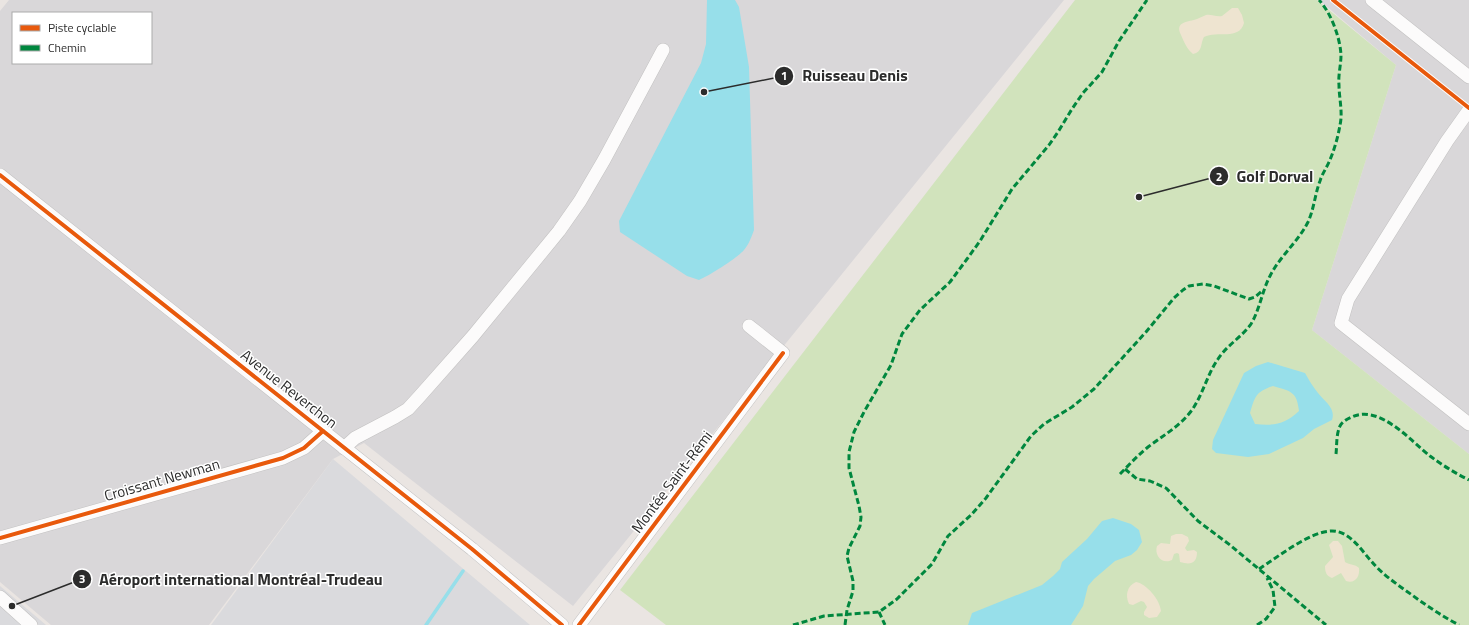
<svg xmlns="http://www.w3.org/2000/svg" width="1469" height="625" font-family="'Titillium Web',sans-serif">
  <style>
    .industrial { fill: #d9d7d9; fill-rule: evenodd }
    .airport { fill: #dadadd }
    .green { fill: #d1e3bc }
    .sand { fill: #eee4d0 }
    .water { fill: #97dfea; fill-rule: evenodd }
    .lines { fill: none; stroke-linecap: round; stroke-linejoin: round }
    .stream { stroke: #97dfea; stroke-width: 3.5 }
    .minor-casing { stroke: #c2c1c1; stroke-width: 14 }
    .minor { stroke: #fcfbfb; stroke-width: 13 }
    .quiet { stroke: #00873e; stroke-width: 3; stroke-dasharray: 6 3; stroke-linecap: butt }
    .cycleway-casing { stroke: #fff; stroke-width: 6 }
    .cycleway { stroke: #e8590c; stroke-width: 4 }
    .labels { text-anchor: middle; stroke-width: 3; stroke-linejoin: round; paint-order: stroke }
    .street-label { font-size: 15px; fill: #2c2c2c; stroke: #fff }
    .leader { fill: none; stroke: #2c2c2c; stroke-width: 1.5 }
    .callout-dot { fill: #2c2c2c; stroke: #fff; stroke-width: 1.5 }
    .mark-label { font-size: 12px; text-anchor: middle; font-weight: bold; fill: #fff }
    .callout-label { font-size: 16px; text-anchor: middle; font-weight: bold; fill: #2c2c2c; stroke: #fff; stroke-width: 3; stroke-linejoin: round; paint-order: stroke }
  </style>
  <rect width="100%" height="100%" fill="#eae5e2"/>
  <g class="industrial">
    <path d="M9 0H1064L573 606 364 443 333 459 209 625H51L0 582V11ZM13 13H151V63H13Z"/>
    <path d="M1319 0H1469V454L1312 330 1396 65Z"/>
  </g>
  <g class="airport">
    <path d="M333 459 530 625H211Z"/>
    <path d="M0 586 46 625H0Z"/>
  </g>
  <path class="green" d="M1075 0H1317L1396 65 1312 330 1469 454V625H666L620 590Z"/>
  <g class="sand">
    <path d="M1232 8H1238L1242 15 1244 23C1239 41 1217 30 1204 37 1200 44 1203 52 1193 54 1187 49 1184 42 1181 35 1174 21 1189 22 1197 19 1200 18 1203 16 1206 15 1211 14 1216 17 1222 16Z"/>
    <path d="M1176 534H1182L1188 537 1189 541 1185 548 1187 551 1194 550 1197 552C1197 564 1190 565 1180 562L1179 554 1177 553 1174 554 1172 560C1162 565 1154 555 1157 546L1161 543 1170 544 1171 536Z"/>
    <path d="M1333 541H1338L1342 546 1345 562C1350 565 1355 564 1359 568 1360 577 1355 584 1346 581L1341 573 1332 578C1326 576 1325 571 1325 566L1333 557 1329 545Z"/>
    <path d="M1136 582C1147 584 1160 600 1161 611L1157 617 1149 618 1144 615V612L1147 607 1144 602 1141 601 1133 605 1129 604C1125 595 1127 586 1136 582Z"/>
  </g>
  <g class="water">
    <path d="M707 0H735L739 7 749 67 754 230C751 238 749 244 744 250 736 259 710 275 699 280L687 276 620 232 619 221 701 63 706 44Z"/>
    <path d="M1268 362 1305 373C1309 380 1313 387 1318 393 1325 402 1336 408 1332 420L1314 429 1303 438 1269 454 1248 457 1216 453 1212 449 1213 440 1244 373 1256 366ZM1273 386C1290 391 1297 391 1299 411 1285 424 1275 426 1255 424L1250 413C1255 396 1256 392 1273 386Z"/>
    <path d="M1113 518 1131 524 1139 530 1142 542 1137 550 1131 555 1115 561 1094 579 1088 586 1083 606 1071 625H968L972 613 1042 585 1053 576 1060 569 1062 562 1087 539 1102 521Z"/>
  </g>
  <g class="lines">
    <path class="stream" d="M426 625 463 571"/>
    <g class="minor-casing">
      <g id="minor">
        <path d="M1372 0 1469 77"/>
        <path d="M1469 110 1447 141 1348 299 1341 323 1469 424"/>
        <path d="M0 175 472 549 562 625"/>
        <path d="M344 448 355 438 395 417 408 409 419 397 473 336 559 231 580 201 604 160 663 50"/>
        <path d="M0 538 283 458 304 448 323 431"/>
        <path d="M0 597 31 625"/>
        <path d="M579 625 783 353 749 326"/>
      </g>
    </g>
    <use href="#minor" class="minor"/>
    <g class="quiet">
      <path d="M1336 454C1337 445 1336 435 1340 426 1342 422 1347 419 1352 417 1379 404 1410 440 1430 456 1442 465 1455 473 1469 480"/>
      <path d="M1125 469 1137 479 1150 481 1166 488 1198 521 1230 545 1326 625"/>
      <path d="M1120 474C1129 465 1138 455 1148 447 1164 435 1180 426 1192 410 1203 394 1207 375 1218 359 1227 345 1242 337 1251 324 1260 309 1262 291 1270 276 1280 256 1298 242 1308 222 1314 209 1315 194 1320 181 1322 174 1326 169 1329 162 1334 151 1338 137 1340 125 1343 112 1339 98 1339 85 1338 75 1341 65 1341 55 1340 37 1331 13 1319 0"/>
      <path d="M1259 569C1278 557 1310 531 1332 531 1350 531 1361 550 1372 562 1383 575 1398 585 1412 595 1427 606 1442 616 1459 625"/>
      <path d="M879 612 885 625"/>
      <path d="M793 625 824 616 879 612 897 599 932 564 948 536 971 515 986 498 1031 436 1044 424 1072 407 1094 389 1146 332 1174 298 1183 290 1189 286 1203 284 1214 286 1249 299 1255 297 1263 290"/>
      <path d="M845 625 847 610 853 591V581L847 556 849 548 860 526 861 517 859 506 849 468V452L854 432 864 412 891 365 902 334 920 310 950 282 967 259 980 241 1012 189 1049 145 1058 132 1072 109 1083 93 1102 72 1119 41 1147 0"/>
      <path d="M1257 625 1266 619 1275 607 1273 590 1267 578"/>
    </g>
    <g class="cycleway-casing">
      <g id="cycleway">
        <path d="M1333 0 1469 108"/>
        <path d="M0 175 472 549 562 625"/>
        <path d="M0 538 283 458 304 448 323 431"/>
        <path d="M579 625 783 353"/>
      </g>
    </g>
    <use href="#cycleway" class="cycleway"/>
  </g>
  <g class="labels">
    <g class="street-label">
      <text transform="translate(289 389) rotate(38)" y="5">Avenue Reverchon</text>
      <text transform="translate(162 480) rotate(-16)" y="5">Croissant Newman</text>
      <text transform="translate(672 482) rotate(-53)" y="5">Montée Saint-Rémi</text>
    </g>
  </g>
  <path class="leader" d="M704 92L784 76M1139 197L1219 176M12 606L82 579"/>
  <g class="callout-dot">
    <circle cx="704" cy="92" r="4"/>
    <circle cx="1139" cy="197" r="4"/>
    <circle cx="12" cy="606" r="4"/>
    <circle cx="784" cy="76" r="10"/>
    <circle cx="1219" cy="176" r="10"/>
    <circle cx="82" cy="579" r="10"/>
  </g>
  <g class="mark-label">
    <text x="784" y="80">1</text>
    <text x="1219" y="181">2</text>
    <text x="82" y="583">3</text>
  </g>
  <g class="callout-label">
    <text x="855" y="81">Ruisseau Denis</text>
    <text x="1275" y="182">Golf Dorval</text>
    <text x="241" y="585">Aéroport international Montréal-Trudeau</text>
  </g>
  <rect x="12" y="12" width="140" height="52" fill="#ffffff" stroke="#ababab"/>
  <rect x="20" y="25" width="20" height="6" fill="#e8590c" stroke="#ababab"/>
  <text x="48" y="32" font-size="12" fill="#2c2c2c">Piste cyclable</text>
  <rect x="20" y="45" width="20" height="6" fill="#00873e" stroke="#ababab"/>
  <text x="48" y="52" font-size="12" fill="#2c2c2c">Chemin</text>
</svg>
